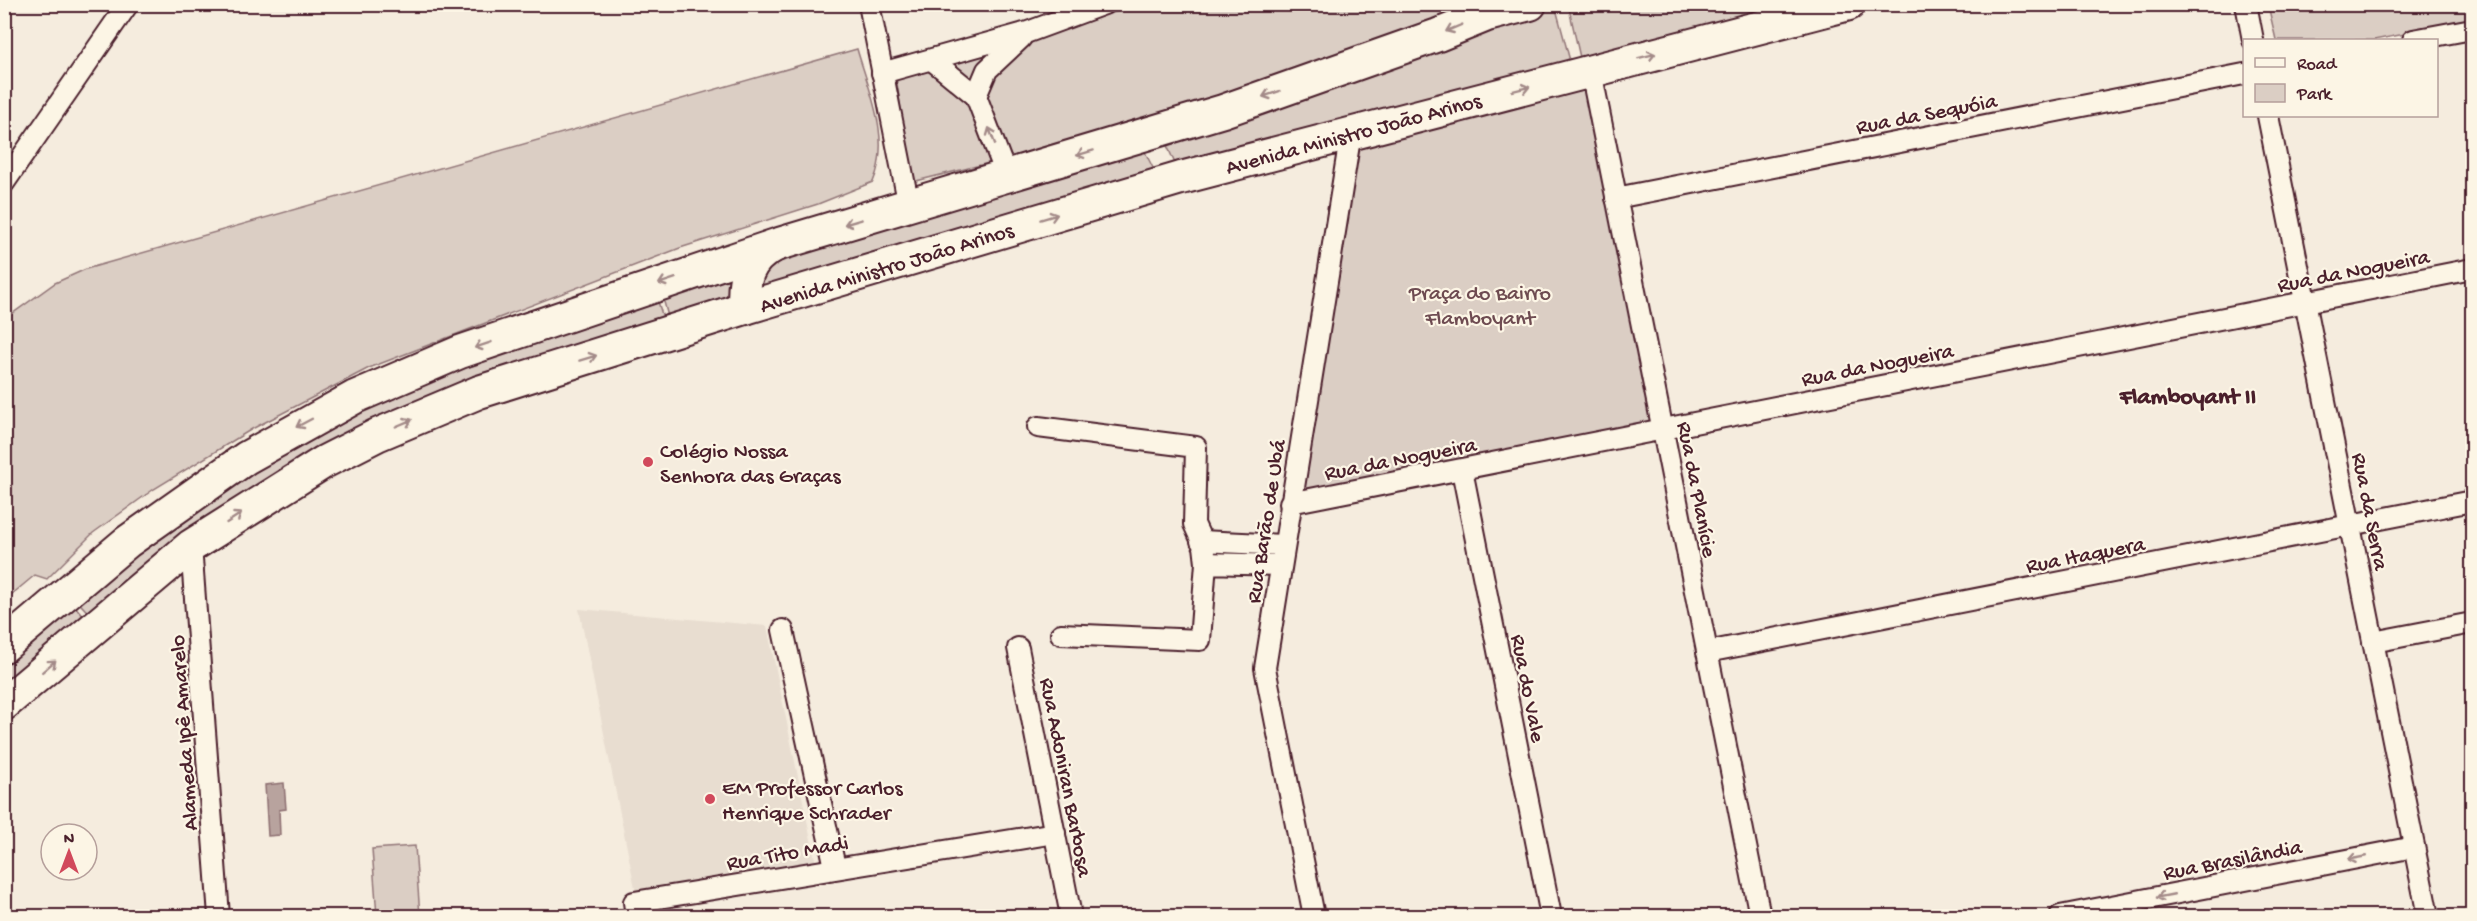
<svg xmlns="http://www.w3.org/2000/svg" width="2477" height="921" font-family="'Gochi Hand',sans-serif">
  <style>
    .built { fill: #e8ddd0 }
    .green { fill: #dbcec4; stroke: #927678; stroke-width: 1.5 }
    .water { fill: #b8a39e; stroke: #8c6e70; stroke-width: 1.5 }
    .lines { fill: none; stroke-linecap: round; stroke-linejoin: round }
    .minor-casing { stroke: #4a1f2b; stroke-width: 24 }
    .primary-casing { stroke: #4a1f2b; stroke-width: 36 }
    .minor { stroke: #fcf5e5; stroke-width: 20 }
    .primary { stroke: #fcf5e5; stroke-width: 32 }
    .oneway { stroke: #a38a88 }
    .poi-dot { fill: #d1495b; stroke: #fcf5e5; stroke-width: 2 }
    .labels { text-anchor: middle; stroke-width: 4.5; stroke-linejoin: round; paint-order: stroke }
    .street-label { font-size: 22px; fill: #4a1f2b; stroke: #fcf5e5 }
    .park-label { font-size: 22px; fill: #6e4b51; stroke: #fcf5e5 }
    .poi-label { font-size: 22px; fill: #4a1f2b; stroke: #fcf5e5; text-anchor: start }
    .neighbourhood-label { font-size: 24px; font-weight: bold; fill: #4a1f2b; stroke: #fcf5e5 }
  </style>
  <rect width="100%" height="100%" fill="#f5ecde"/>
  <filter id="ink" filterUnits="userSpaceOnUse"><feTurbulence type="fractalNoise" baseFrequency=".0167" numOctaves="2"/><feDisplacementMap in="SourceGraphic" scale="12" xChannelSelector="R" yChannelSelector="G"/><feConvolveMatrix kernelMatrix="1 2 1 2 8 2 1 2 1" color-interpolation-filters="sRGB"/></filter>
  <g filter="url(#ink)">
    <path class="built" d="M579 609 767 626 816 864 637 898Z"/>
    <g class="green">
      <path d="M1568 4 1798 5 1581 62Z"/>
      <path d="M1139 5H1494L1226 97 1017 156 912 182 896 77Z"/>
      <path d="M1543 5H1555L1573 72 1177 168 1162 134Z"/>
      <path d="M2268 5H2472V21L2374 40H2276Z"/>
      <path d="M857 49C869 91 892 139 873 182L818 204 680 248 369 368 252 429 154 489 93 533 47 579 35 575 5 600V319L55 283 86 269Z"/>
      <path d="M1591 71 1663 430 1290 503 1351 132Z"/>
      <path d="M1141 144 1157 176 670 324 660 287Z"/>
      <path d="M654 288 665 325 469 388 95 620 71 594 301 427Z"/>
      <path d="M68 598 90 624 5 697V653Z"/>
      <path d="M415 846 420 916H377L372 849Z"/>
    </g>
    <path class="water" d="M284 783 286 809 279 810 280 835 268 836 265 785Z"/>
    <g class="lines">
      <g class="minor-casing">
        <g id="minor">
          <path d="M869 4 909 206"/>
          <path d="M2246 4 2253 40"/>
          <path d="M2413 40 2472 29"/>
          <path d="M932 60 976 96 1007 177"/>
          <path d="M1591 71 1760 916"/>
          <path d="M882 73 1028 32 1104 4"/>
          <path d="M976 96 987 70 1021 38"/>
          <path d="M2268 116 2428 916"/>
          <path d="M4 183 128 4"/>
          <path d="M1616 198 2244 74"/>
          <path d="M1038 427 1196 447 1194 524 1204 546 1206 563"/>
          <path d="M1462 470 1551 916"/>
          <path d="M1290 503 2472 269"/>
          <path d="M1201 541 1283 545"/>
          <path d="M191 546 219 916"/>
          <path d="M783 630 835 867"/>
          <path d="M1061 634 1200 640 1206 563 1281 565"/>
          <path d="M2373 642 2472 623"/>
          <path d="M1018 648 1071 916"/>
          <path d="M1707 652 2472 501"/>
          <path d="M636 916 634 902 1055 833"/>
          <path d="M1314 916 1265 668 1351 132"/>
          <path d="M2060 916 2414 847"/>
        </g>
      </g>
      <g class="primary-casing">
        <g id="primary">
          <path d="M745 308C742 281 747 260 772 247"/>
          <path d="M4 646 127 542 246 458 355 397 460 352 779 244 1223 111 1438 35 1487 15 1530 4"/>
          <path d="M4 704 191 546 324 462 377 435 479 392 745 308 1181 178 1849 4"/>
        </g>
      </g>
      <use href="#minor" class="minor"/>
      <use href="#primary" class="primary"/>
    </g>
    <defs><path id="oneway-shaft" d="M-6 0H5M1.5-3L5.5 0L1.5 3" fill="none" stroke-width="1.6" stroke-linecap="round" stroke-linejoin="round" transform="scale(1.5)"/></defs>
    <g class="oneway">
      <use href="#oneway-shaft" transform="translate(1454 28) rotate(157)"/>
      <use href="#oneway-shaft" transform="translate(1647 56) rotate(-14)"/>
      <use href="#oneway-shaft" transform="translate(1521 89) rotate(-14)"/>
      <use href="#oneway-shaft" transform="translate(1271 94) rotate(161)"/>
      <use href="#oneway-shaft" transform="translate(992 136) rotate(-111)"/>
      <use href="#oneway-shaft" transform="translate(1085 153) rotate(163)"/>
      <use href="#oneway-shaft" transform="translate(1049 217) rotate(-17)"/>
      <use href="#oneway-shaft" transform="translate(853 222) rotate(164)"/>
      <use href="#oneway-shaft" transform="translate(667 281) rotate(161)"/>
      <use href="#oneway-shaft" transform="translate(483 345) rotate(161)"/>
      <use href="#oneway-shaft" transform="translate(588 358) rotate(-17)"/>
      <use href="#oneway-shaft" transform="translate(304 423) rotate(152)"/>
      <use href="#oneway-shaft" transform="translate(404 423) rotate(-23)"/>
      <use href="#oneway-shaft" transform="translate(234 518) rotate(-33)"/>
      <use href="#oneway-shaft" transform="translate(49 666) rotate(-41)"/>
      <use href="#oneway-shaft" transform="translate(2357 858) rotate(169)"/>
      <use href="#oneway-shaft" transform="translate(2165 896) rotate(169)"/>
    </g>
  </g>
  <g class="poi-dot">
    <circle cx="648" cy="462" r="6"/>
    <circle cx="710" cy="799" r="6"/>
  </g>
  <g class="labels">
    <g class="street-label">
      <text transform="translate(1926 112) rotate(-11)" y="8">Rua da Sequóia</text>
      <text transform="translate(1353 132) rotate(-15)" y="8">Avenida Ministro João Arinos</text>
      <text transform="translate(886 266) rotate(-17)" y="8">Avenida Ministro João Arinos</text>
      <text transform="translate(2353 269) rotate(-11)" y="8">Rua da Nogueira</text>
      <text transform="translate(1877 363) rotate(-11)" y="8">Rua da Nogueira</text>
      <text transform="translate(1400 457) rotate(-11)" y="8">Rua da Nogueira</text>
      <text transform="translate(1699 489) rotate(79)" y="8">Rua da Planície</text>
      <text transform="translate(2372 511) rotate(79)" y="8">Rua da Serra</text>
      <text transform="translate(1264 521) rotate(-81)" y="8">Rua Barão de Ubá</text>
      <text transform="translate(2085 553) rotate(-11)" y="8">Rua Itaquera</text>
      <text transform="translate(1530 688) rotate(79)" y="8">Rua do Vale</text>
      <text transform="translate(182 733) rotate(-94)" y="8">Alameda Ipê Amarelo</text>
      <text transform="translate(1068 777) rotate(79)" y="8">Rua Adoniran Barbosa</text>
      <text transform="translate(787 851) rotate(-10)" y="8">Rua Tito Madi</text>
      <text transform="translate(2232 858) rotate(-11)" y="8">Rua Brasilândia</text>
    </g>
    <g class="park-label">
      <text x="1480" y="299">Praça do Bairro<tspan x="1480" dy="25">Flamboyant</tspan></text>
    </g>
    <g class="poi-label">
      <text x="660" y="457">Colégio Nossa<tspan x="660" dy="25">Senhora das Graças</tspan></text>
      <text x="722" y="794">EM Professor Carlos<tspan x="722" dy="25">Henrique Schrader</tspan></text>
    </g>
    <g class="neighbourhood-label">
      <text x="2188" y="403">Flamboyant II</text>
    </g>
  </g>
  <rect width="2477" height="921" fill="none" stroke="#fcf5e5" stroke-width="24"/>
  <rect x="12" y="12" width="2453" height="897" fill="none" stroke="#4a1f2b" stroke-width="2" filter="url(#ink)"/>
  <rect x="2243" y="39" width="195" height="78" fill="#fcf5e5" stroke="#b59f9b" stroke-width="1.5"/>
  <rect x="2255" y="58" width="30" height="9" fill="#fcf5e5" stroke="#b59f9b" stroke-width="1.5"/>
  <text x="2297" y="69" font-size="18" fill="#4a1f2b">Road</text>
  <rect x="2255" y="84" width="30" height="18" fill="#dbcec4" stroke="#b59f9b" stroke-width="1.5"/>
  <text x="2297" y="99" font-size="18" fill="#4a1f2b">Park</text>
  <g transform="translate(69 852)"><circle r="28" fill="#fcf5e5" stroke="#b59f9b" stroke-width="1.5"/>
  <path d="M0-4.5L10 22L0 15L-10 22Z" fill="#d1495b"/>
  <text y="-9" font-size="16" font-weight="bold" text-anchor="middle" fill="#4a1f2b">N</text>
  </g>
</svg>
